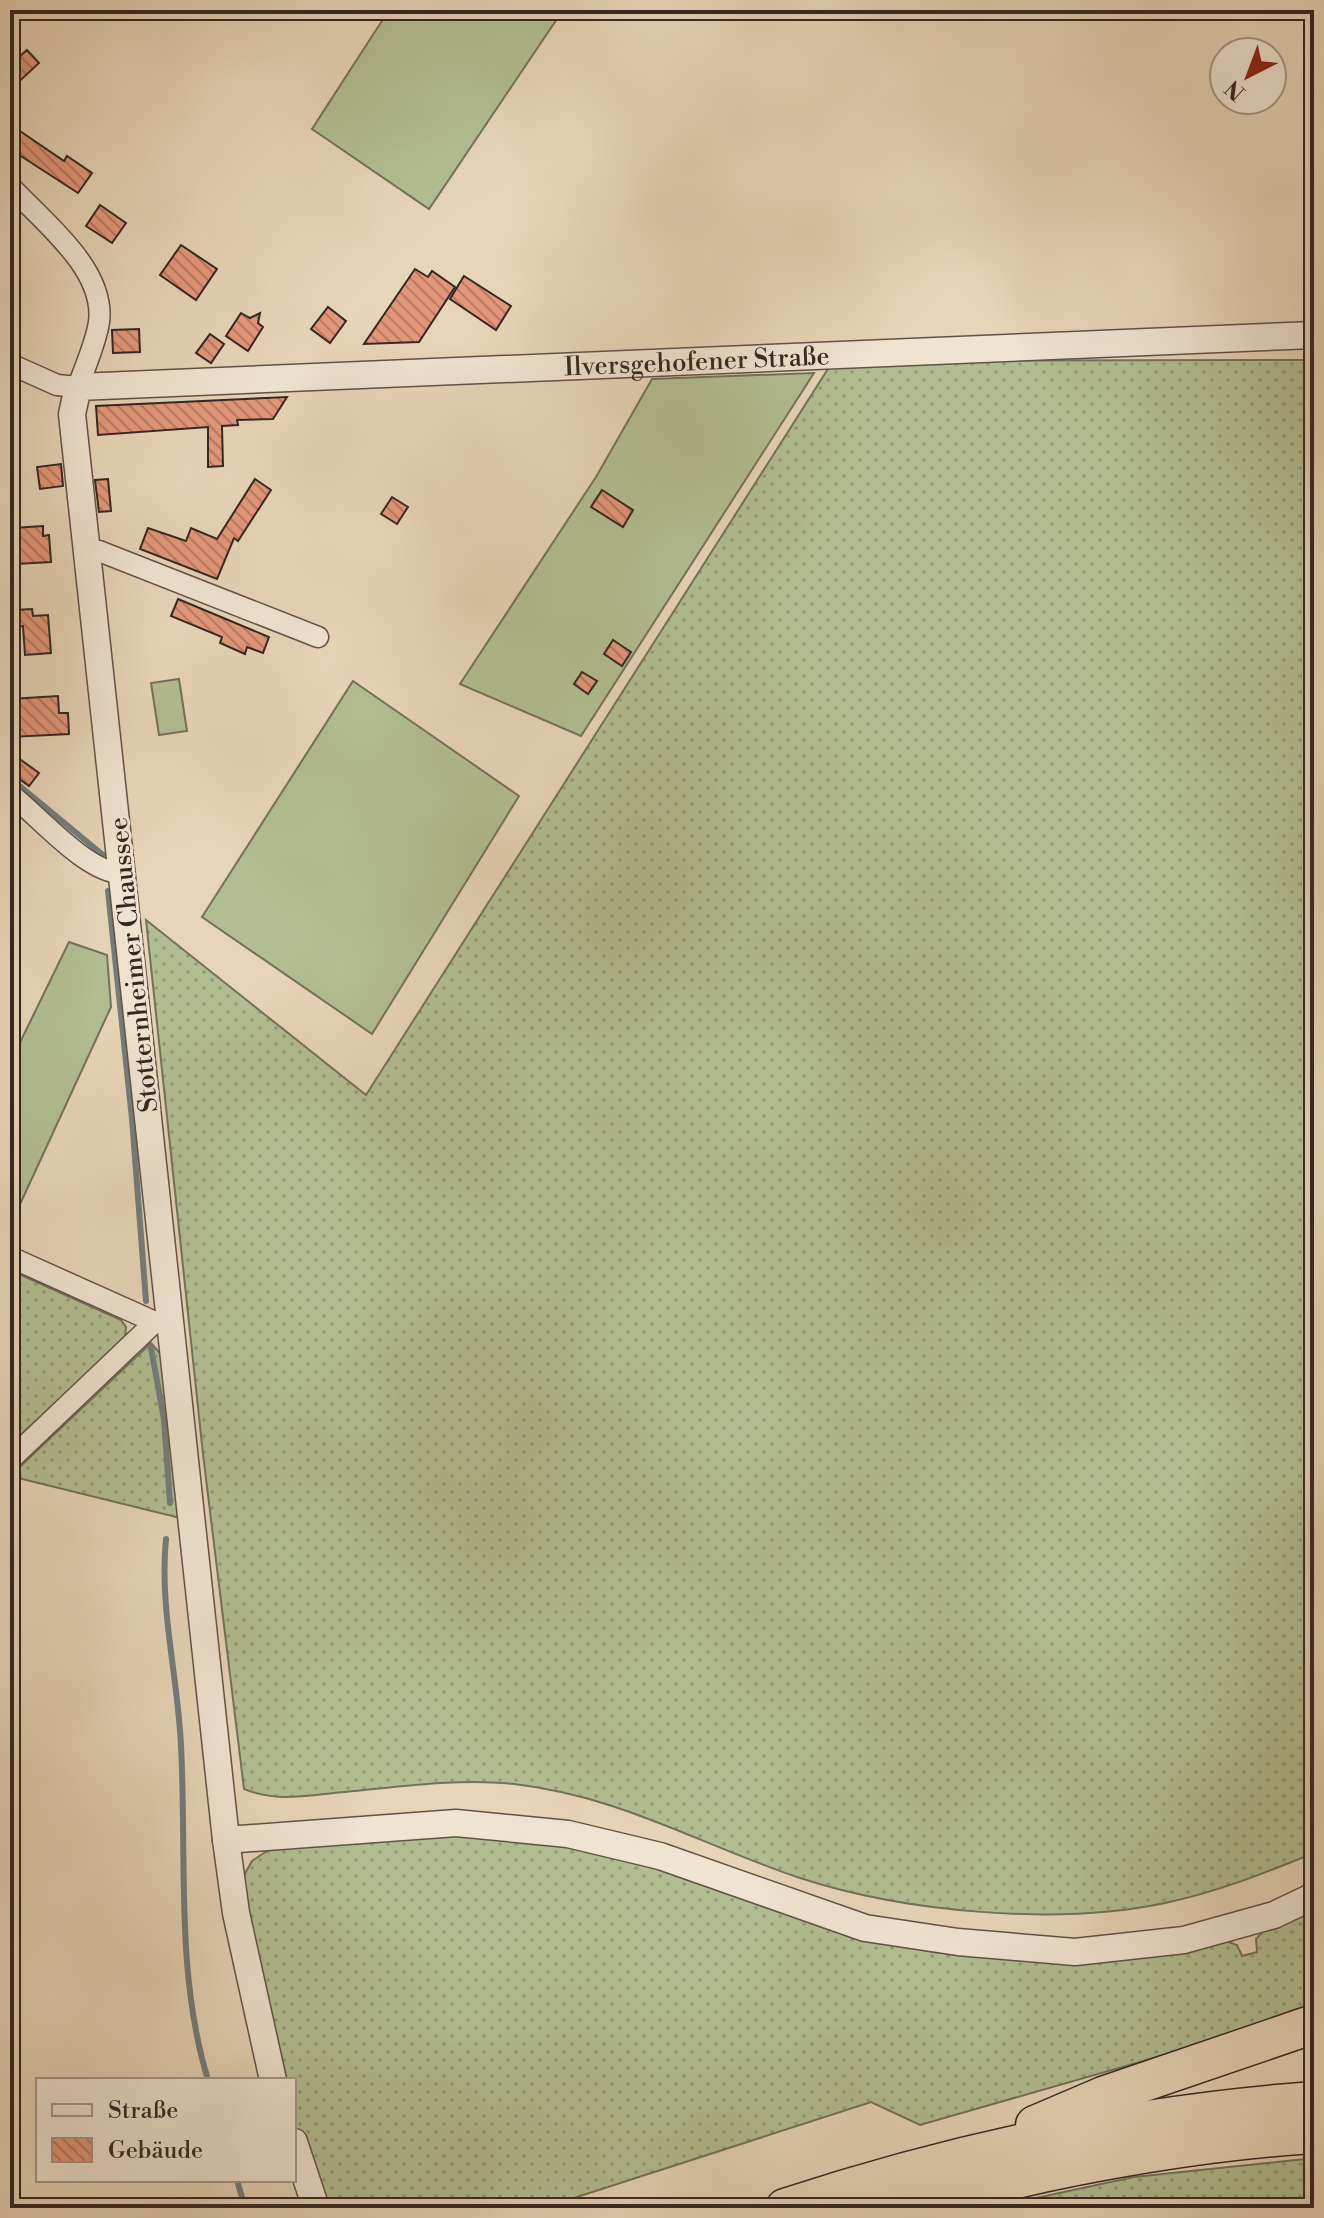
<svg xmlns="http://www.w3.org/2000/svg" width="1324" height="2218" font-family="'Libre Bodoni',serif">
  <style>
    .grass { fill: url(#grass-dots); stroke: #73725a; stroke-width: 2 }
    .garden { fill: #b2be91; stroke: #73725a; stroke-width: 2 }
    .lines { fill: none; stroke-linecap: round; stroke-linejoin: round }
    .stream { stroke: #727d7d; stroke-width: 6 }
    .building { fill: url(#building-back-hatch); stroke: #342722; stroke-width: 2 }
    .minor-casing { stroke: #615247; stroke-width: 23 }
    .tertiary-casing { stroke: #615247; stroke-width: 29 }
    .motorway-casing { stroke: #342722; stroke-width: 41 }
    .minor { stroke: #efe4d0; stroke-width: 20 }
    .tertiary { stroke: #efe4d0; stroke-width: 26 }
    .motorway { stroke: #e7d5b7; stroke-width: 38 }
    .labels { text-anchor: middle; stroke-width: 6; stroke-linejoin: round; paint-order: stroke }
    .street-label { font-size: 26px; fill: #342722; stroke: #efe4d0 }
  </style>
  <defs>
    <pattern id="grass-dots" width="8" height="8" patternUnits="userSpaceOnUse" patternTransform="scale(2)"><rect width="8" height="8" fill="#b2be91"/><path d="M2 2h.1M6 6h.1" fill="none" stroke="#929a76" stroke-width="1.8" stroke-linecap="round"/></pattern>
    <pattern id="building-back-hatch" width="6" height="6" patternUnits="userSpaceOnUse" patternTransform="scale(2)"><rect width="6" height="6" fill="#e3977a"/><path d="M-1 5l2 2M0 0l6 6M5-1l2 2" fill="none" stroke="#b97b64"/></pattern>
  </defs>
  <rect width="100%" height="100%" fill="#e7d5b7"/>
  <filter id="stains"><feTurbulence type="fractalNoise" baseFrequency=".0025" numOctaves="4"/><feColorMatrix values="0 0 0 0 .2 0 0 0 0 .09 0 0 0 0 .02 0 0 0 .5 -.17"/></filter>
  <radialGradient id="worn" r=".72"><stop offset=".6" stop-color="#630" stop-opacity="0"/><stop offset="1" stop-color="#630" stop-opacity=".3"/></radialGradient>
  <g class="grass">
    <path d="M1314 360V1853C1265 1873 1217 1892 1165 1903 1057 1926 904 1912 800 1878 701 1845 620 1796 514 1784 459 1778 399 1787 345 1792 308 1795 278 1803 244 1789L203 1454 146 920 366 1095 833 361Z"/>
    <path d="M10 1270 121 1320 126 1327 125 1338 10 1445Z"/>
    <path d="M151 1343 163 1357 180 1518 10 1476Z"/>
    <path d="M383 1835H495L578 1846 666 1868 860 1936 933 1952 1048 1962 1226 1941 1237 1945 1242 1956 1257 1952 1256 1939 1266 1928 1314 1907V2012L920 2125 871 2102 543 2208H321L294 2124V2080H281L255 1987 243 1877 252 1861 270 1849Z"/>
    <path d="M1314 2158V2208H989L1134 2177Z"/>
  </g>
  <g class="garden">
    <path d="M389 10H563L429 209 312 129Z"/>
    <path d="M814 373 581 736 460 684 596 477 652 379Z"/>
    <path d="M179 679 187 731 159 735 151 683Z"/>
    <path d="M353 681 519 796 372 1034 202 917Z"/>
    <path d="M69 942 107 955 111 1007 10 1226V1063Z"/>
  </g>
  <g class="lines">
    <g class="stream">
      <path d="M10 778 103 855"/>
      <path d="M108 891 132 1119 146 1301"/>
      <path d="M151 1348 164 1419 170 1503"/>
      <path d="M166 1539C159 1607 178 1677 181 1746 187 1857 175 1972 208 2080"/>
      <path d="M237 2180 245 2208"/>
    </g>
  </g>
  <g class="building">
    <path d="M27 50 39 63 10 90V65Z"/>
    <path d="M20 131 64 161 67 156 92 173 78 193 10 149Z"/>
    <path d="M100 205 126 223 112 243 86 226Z"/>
    <path d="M181 245 217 269 196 300 160 275Z"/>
    <path d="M415 269 428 277 432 271 455 287 419 342 364 344Z"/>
    <path d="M464 276 511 306 496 330 450 299Z"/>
    <path d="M328 307 346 321 330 343 311 329Z"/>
    <path d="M241 313 250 318 260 313 258 323 263 327 248 351 226 336Z"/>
    <path d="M139 329 140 352 113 353 112 330Z"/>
    <path d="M210 334 224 344 211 363 196 353Z"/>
    <path d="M287 397 273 419 237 420 238 425 222 426 223 466 208 467V427L98 435 96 406Z"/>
    <path d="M61 464 63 486 40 489 37 467Z"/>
    <path d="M108 479 111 511 99 512 95 480Z"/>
    <path d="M255 479 271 490 238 541 234 538 217 579 140 549 148 528 186 541 191 528 217 539Z"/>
    <path d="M602 490 633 510 623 527 591 507Z"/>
    <path d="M392 497 408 507 397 524 381 514Z"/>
    <path d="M43 526V536L49 535 51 562 16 564 13 528Z"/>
    <path d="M178 599 269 637 263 653 247 647 245 654 220 643 222 637 171 616Z"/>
    <path d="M32 609 33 616 48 615 51 653 25 655 23 626 15 627 13 610Z"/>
    <path d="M613 640 631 652 622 666 604 654Z"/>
    <path d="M582 672 597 681 588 694 574 684Z"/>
    <path d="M58 696 59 713H68L69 734 10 737V699Z"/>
    <path d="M10 752 39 773 29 786 10 772Z"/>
  </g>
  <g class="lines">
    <g class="minor-casing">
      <g id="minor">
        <path d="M10 186C42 221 106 269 99 322 96 343 85 366 78 387L57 385 10 364"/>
        <path d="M88 552 99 551 318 637"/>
        <path d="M10 794C38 815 88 875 123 873"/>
        <path d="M10 1257 155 1322"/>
        <path d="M10 1460 155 1322H170"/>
      </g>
    </g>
    <g class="tertiary-casing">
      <g id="tertiary">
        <path d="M226 1840 456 1823 568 1834 660 1856 865 1928 958 1942 1075 1952 1184 1940 1274 1915 1314 1896"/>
        <path id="s1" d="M273 2080 236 1913 226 1840 72 414 78 387 1314 335"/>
        <path d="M294 2142 316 2208"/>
      </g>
    </g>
    <g class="motorway-casing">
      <g id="motorway">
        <path d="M1035 2125 1103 2096 1314 2024"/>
        <path d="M785 2208C955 2152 1135 2114 1314 2101"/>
        <path d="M900 2208C1035 2171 1174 2143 1314 2134"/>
      </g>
    </g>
    <use href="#minor" class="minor"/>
    <use href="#tertiary" class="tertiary"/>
    <use href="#motorway" class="motorway"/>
  </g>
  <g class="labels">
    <g class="street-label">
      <text dy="9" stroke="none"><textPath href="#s1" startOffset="2326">Ilversgehofener Straße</textPath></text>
      <text transform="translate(133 965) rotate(-96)" y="9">Stotternheimer Chaussee</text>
    </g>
  </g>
  <rect width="1324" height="2218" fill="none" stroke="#e7d5b7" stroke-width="40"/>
  <rect x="12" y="12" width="1300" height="2194" fill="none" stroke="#342722" stroke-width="4"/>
  <rect x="20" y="20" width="1284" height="2178" fill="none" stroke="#342722" stroke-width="2"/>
  <rect x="36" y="2078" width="260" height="104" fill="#efe4d0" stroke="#a4988a" stroke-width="2"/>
  <rect x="52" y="2104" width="40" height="12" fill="#efe4d0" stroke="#a4988a" stroke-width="2"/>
  <text x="108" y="2118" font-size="24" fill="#342722">Straße</text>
  <rect x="52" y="2138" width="40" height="24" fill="url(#building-back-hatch)" stroke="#a4988a" stroke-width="2"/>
  <text x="108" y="2158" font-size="24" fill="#342722">Gebäude</text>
  <g transform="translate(1248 76) rotate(222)"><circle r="38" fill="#efe4d0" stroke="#a4988a" stroke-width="2"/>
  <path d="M0-6L14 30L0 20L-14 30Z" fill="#8f2418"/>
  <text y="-12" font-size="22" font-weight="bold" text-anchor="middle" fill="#342722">N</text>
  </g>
  <rect width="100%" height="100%" filter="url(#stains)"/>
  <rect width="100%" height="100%" fill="url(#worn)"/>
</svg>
